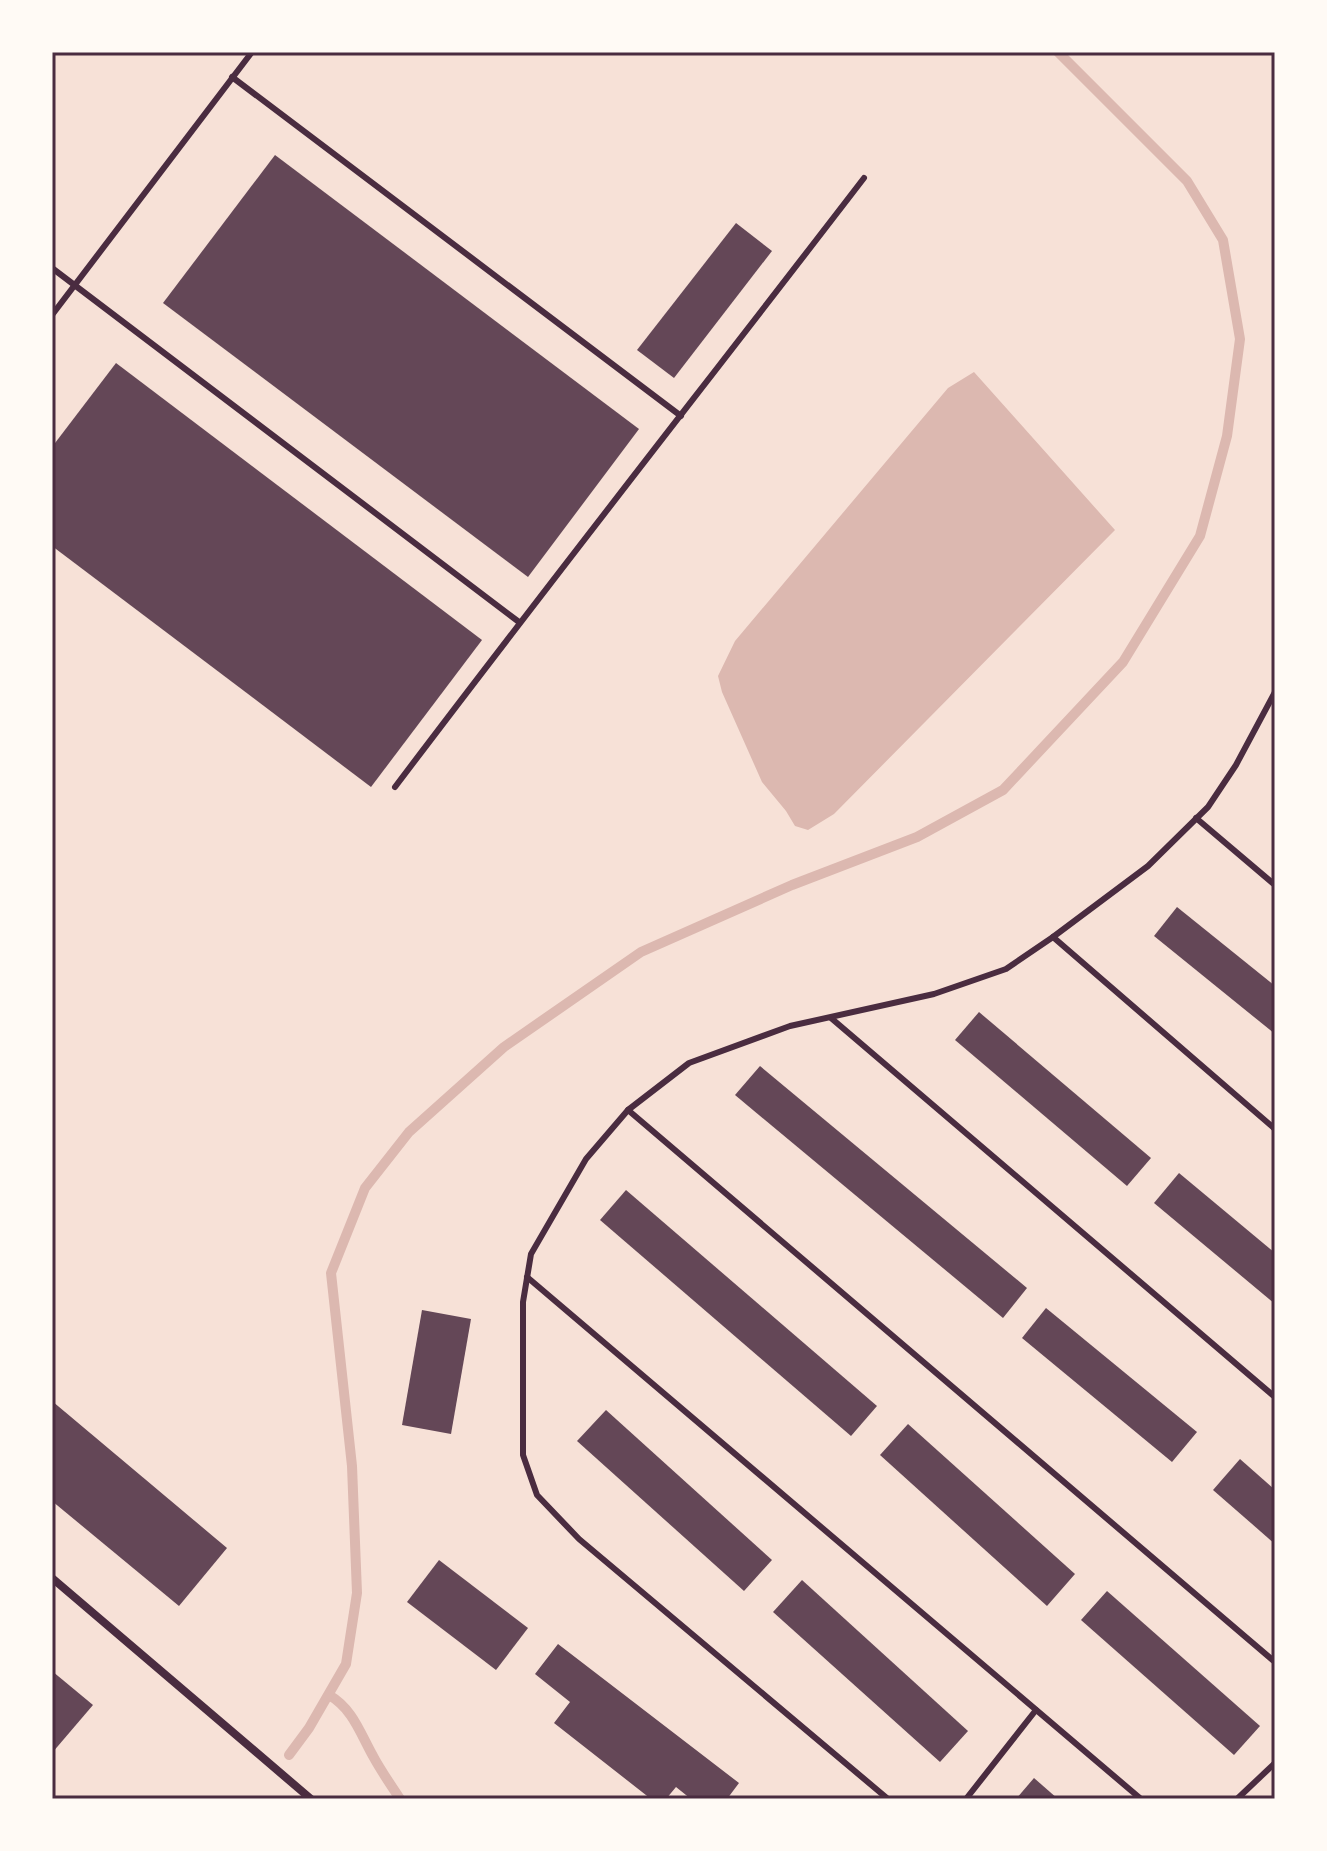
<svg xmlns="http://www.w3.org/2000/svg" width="1327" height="1851" font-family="Literata,serif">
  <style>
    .water { fill: #dcb8b0 }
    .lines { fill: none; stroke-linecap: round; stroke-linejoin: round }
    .stream { stroke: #dcb8b0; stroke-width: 10 }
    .building { fill: #644757 }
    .service { stroke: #4a2c40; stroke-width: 6 }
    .minor { stroke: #4a2c40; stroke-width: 8 }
    .neatline { fill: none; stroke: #4a2c40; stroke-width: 3 }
  </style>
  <rect width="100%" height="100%" fill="#f7e1d7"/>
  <path class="water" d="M974 372 1115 530 834 814 808 830 795 826 786 811 762 782 722 692 718 676 735 641 948 388Z"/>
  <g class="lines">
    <g class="stream">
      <path d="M329 1695C353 1709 360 1733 373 1756 381 1771 391 1785 400 1799"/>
      <path d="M289 1755 309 1728 346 1664 357 1593 352 1466 331 1273 365 1188 409 1132 504 1047 641 952 792 885 917 837 1003 790 1123 662 1200 536 1227 436 1240 339 1223 240 1187 181 1058 52"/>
    </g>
  </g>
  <g class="building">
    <path d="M275 155 639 429 528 577 163 303Z"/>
    <path d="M736 223 772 251 674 378 637 350Z"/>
    <path d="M116 363 482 640 371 787 52 546V447Z"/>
    <path d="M1177 907 1275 986V1034L1154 936Z"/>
    <path d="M979 1012 1151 1158 1127 1186 955 1040Z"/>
    <path d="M760 1066 1027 1288 1003 1318 735 1095Z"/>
    <path d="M1179 1173 1275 1253V1304L1154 1203Z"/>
    <path d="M626 1190 877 1406 851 1436 600 1220Z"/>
    <path d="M1046 1308 1197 1432 1172 1462 1022 1338Z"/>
    <path d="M422 1310 471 1319 451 1434 402 1425Z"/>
    <path d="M52 1401 227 1548 179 1606 52 1501Z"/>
    <path d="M606 1410 772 1560 744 1591 577 1441Z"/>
    <path d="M908 1424 1075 1574 1047 1606 880 1455Z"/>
    <path d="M1240 1459 1275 1490V1544L1213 1490Z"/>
    <path d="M439 1560 528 1628 496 1670 407 1602Z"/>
    <path d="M802 1580 968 1731 940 1762 773 1612Z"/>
    <path d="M1107 1591 1260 1726 1234 1755 1081 1620Z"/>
    <path d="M558 1644 739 1783 727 1799H691L676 1787 666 1799H651L554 1723 570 1702 535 1674Z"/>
    <path d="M52 1671 93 1705 52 1753Z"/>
    <path d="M1034 1778 1058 1799H1016Z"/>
  </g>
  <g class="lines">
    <g class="service">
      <path d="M232 77 681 416"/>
      <path d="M52 268 519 622"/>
      <path d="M52 315 252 52"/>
      <path d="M395 787C549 583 708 381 864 178"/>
      <path d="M1196 818 1275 885"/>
      <path d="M1053 937 1275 1129"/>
      <path d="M831 1018 1275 1397"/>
      <path d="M628 1110 1275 1662"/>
      <path d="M527 1277 1141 1799"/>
      <path d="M888 1799 579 1539 537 1495 523 1455V1302L531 1254 586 1159 628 1110 689 1063 790 1026 934 994 1006 969 1053 937 1148 866 1208 807 1236 765 1275 692"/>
      <path d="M966 1799 1036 1710"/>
      <path d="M1237 1799 1275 1763"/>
    </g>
    <path class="minor" d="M52 1578 311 1799"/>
  </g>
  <rect width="1327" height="1851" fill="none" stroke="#fffaf5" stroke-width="108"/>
  <rect x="54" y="54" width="1219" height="1743" class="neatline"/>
</svg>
